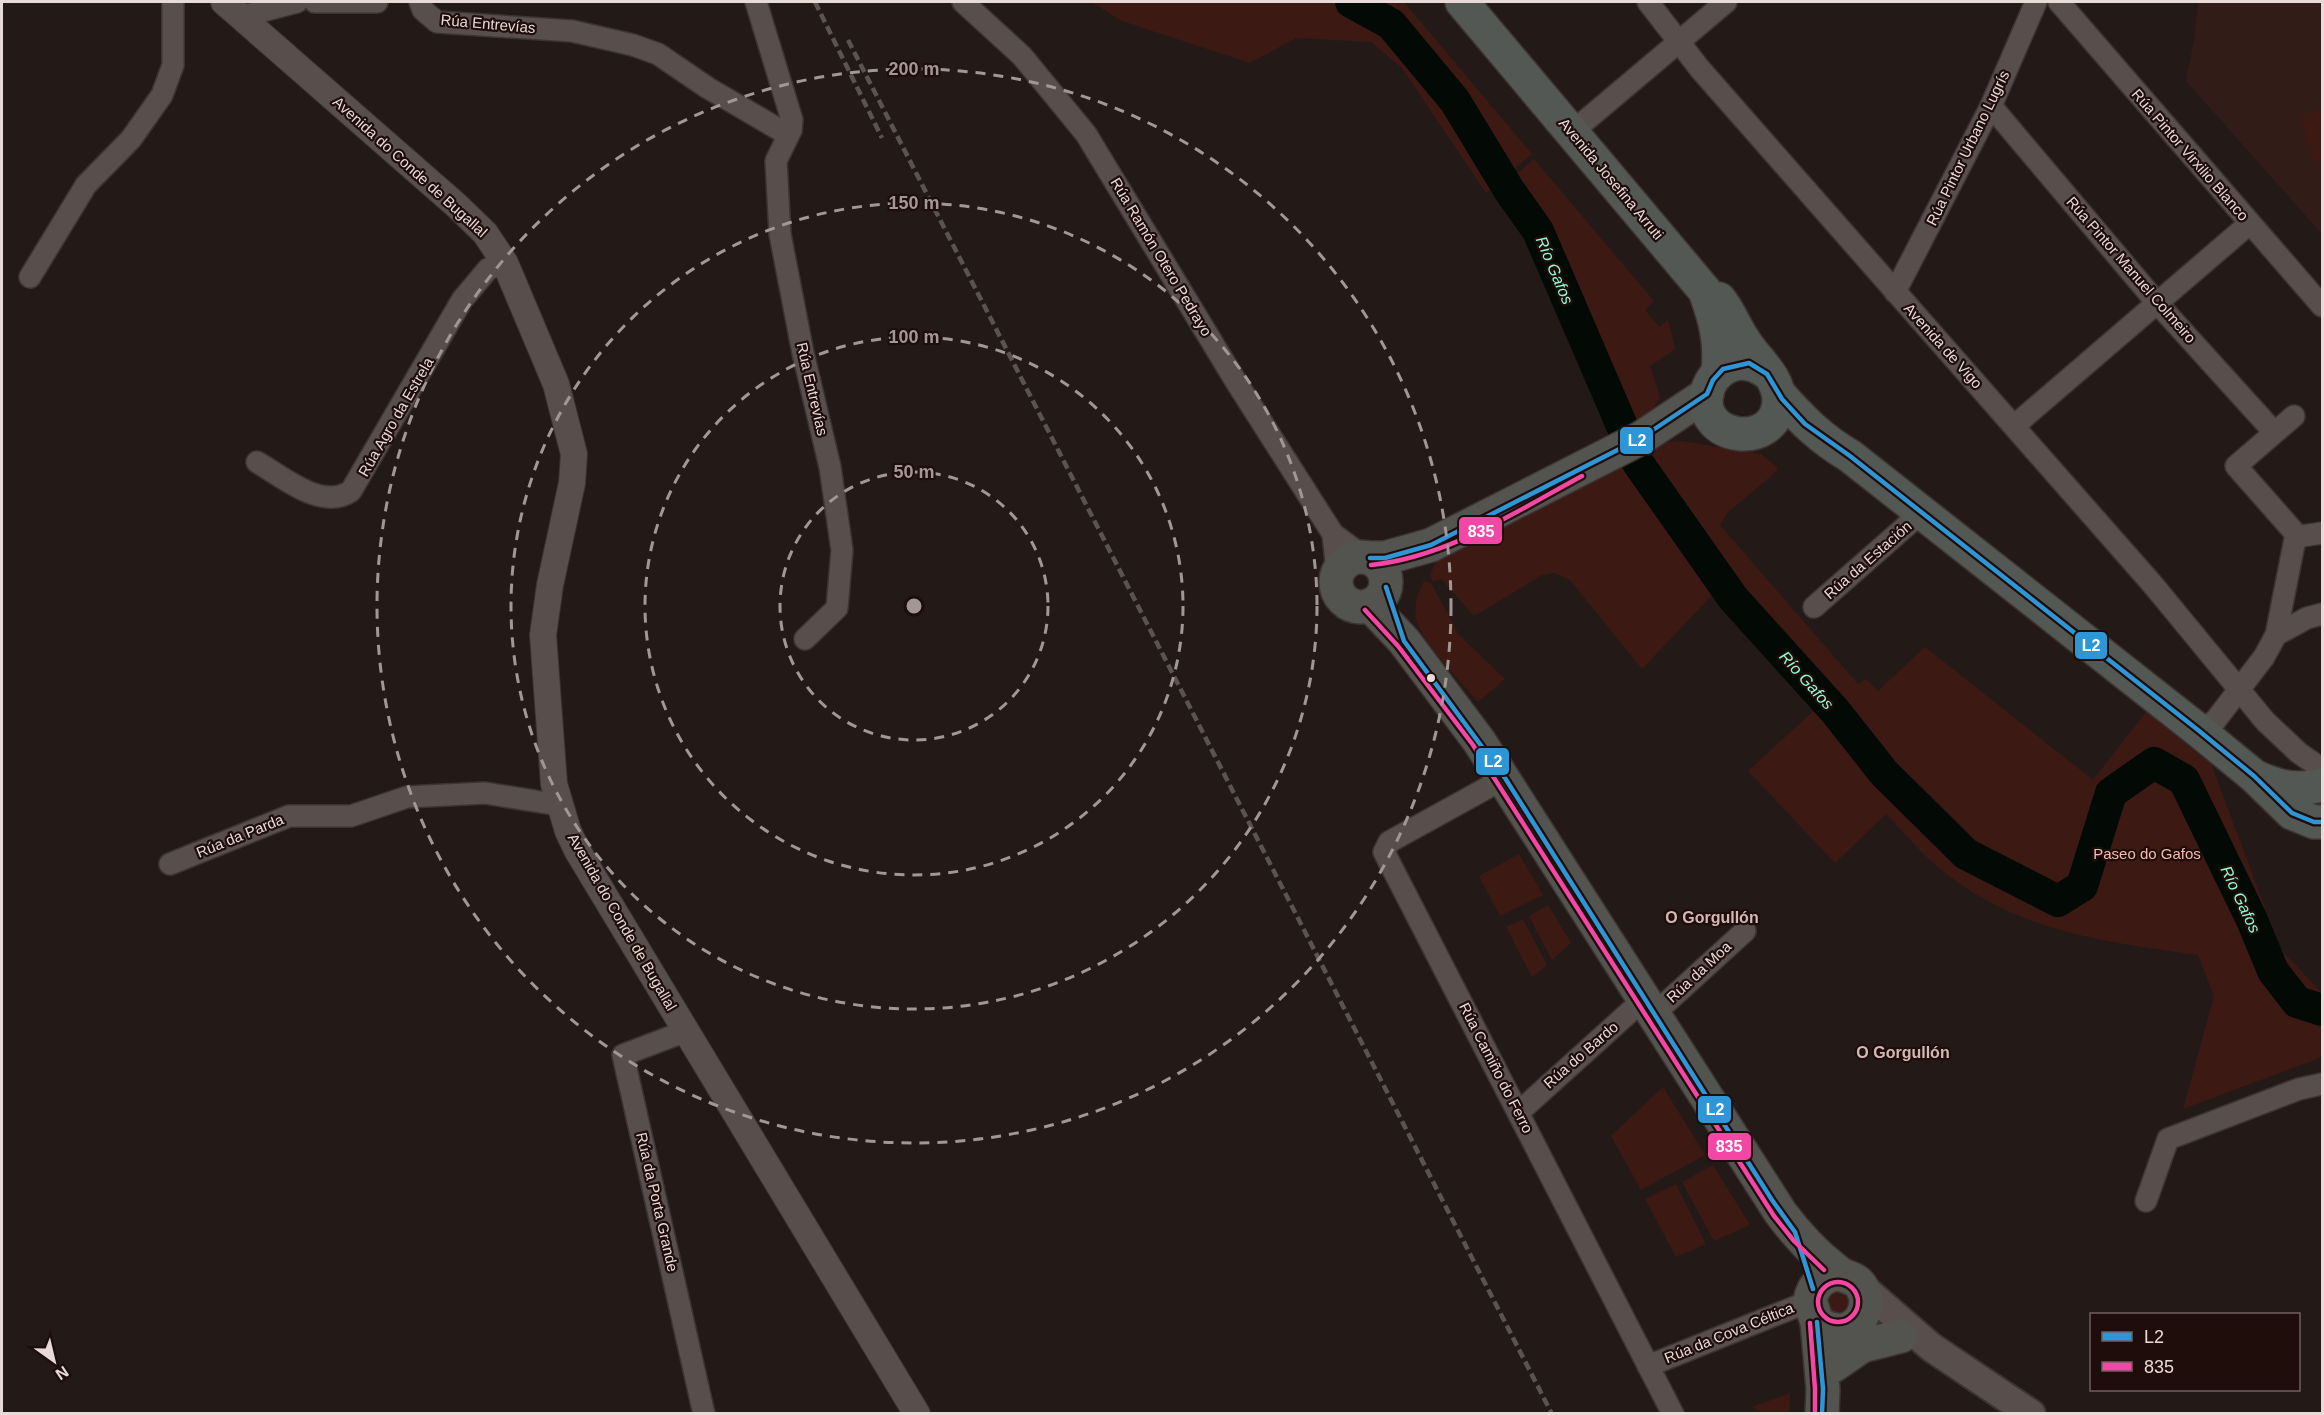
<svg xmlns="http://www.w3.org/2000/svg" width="2324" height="1415" font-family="Helvetica,sans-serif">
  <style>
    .built { fill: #321c17 }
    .green { fill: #3d1913 }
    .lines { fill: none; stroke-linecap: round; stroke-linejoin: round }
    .river { stroke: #030a05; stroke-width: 32 }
    .minor-casing { stroke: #3c3433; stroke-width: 24 }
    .tertiary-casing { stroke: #3c3433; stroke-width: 28 }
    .secondary-casing { stroke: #3c3433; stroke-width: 32 }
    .primary-casing { stroke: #3c3433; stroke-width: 36 }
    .trunk-casing { stroke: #3c3433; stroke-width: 36 }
    .minor { stroke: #584f4d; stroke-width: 21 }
    .tertiary { stroke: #584f4d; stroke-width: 26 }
    .secondary { stroke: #584f4d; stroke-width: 28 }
    .primary { stroke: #535350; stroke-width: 33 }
    .trunk { stroke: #545854; stroke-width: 33 }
    .rail { stroke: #5a5351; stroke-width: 4.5; stroke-dasharray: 9 4.5; stroke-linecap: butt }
    .bus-1-casing { stroke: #1e0d0a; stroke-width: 9 }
    .bus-2-casing { stroke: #1e0d0a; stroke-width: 9 }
    .bus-1 { stroke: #2d96d7; stroke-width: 4.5 }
    .bus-2 { stroke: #f346a5; stroke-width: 4.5 }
    .ring { fill: none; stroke: #a29794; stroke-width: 3; stroke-dasharray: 10 8 }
    .bus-dot { fill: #e7dad7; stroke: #1e0d0a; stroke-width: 2 }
    .labels { text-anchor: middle; stroke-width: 4.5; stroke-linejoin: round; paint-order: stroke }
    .street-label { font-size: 15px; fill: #e7dad7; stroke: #1e0d0a }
    .park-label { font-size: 15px; fill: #f5bbaf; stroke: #1e0d0a }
    .water-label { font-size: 16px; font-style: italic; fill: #8ffcd5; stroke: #1e0d0a }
    .neighbourhood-label { font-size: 16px; font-weight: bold; fill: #d2b9b3; stroke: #1e0d0a }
    .centre { fill: #a29794; stroke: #1e0d0a; stroke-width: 3 }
    .ring-label { font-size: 18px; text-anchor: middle; font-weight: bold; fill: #a29794; stroke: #1e0d0a; stroke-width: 4.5; stroke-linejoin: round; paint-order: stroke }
    .line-badge { stroke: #1e0d0a; stroke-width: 2 }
    .badge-label { font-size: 16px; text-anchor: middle; font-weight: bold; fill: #fff }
  </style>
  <rect width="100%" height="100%" fill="#231a18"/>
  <path class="built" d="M2198 2H2322V234L2186 81 2194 40Z"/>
  <g class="green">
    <path d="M1091 2H1404L1532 154 1486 193 1402 68 1371 42 1296 38 1250 63 1122 21Z"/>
    <path d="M2322 109V160L2314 162 2300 115Z"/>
    <path d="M1534 159 1654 301 1645 310 1659 327 1668 320 1675 349 1650 366 1660 398 1649 414 1628 424 1548 238 1509 181Z"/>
    <path d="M1682 441 1761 454 1777 467V471L1727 513 1720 525 1858 684 1866 679 1878 691 1925 647 2093 780 2146 712 2211 764 2281 950 2322 993V1057L2183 1109 2214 996 2198 955C2107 942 2024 933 1948 875 1925 859 1906 834 1886 814L1835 863 1748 771 1821 704 1716 591 1642 669 1570 580 1554 573 1542 575 1474 616 1441 579 1433 582 1430 575 1436 562 1618 469 1652 444Z"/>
    <path d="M1424 581 1431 583 1459 635 1505 679 1478 702C1463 684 1419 639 1416 618 1414 604 1418 593 1424 581Z"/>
    <path d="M1519 854 1543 895 1500 916 1479 876Z"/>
    <path d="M1548 905 1571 943 1552 960 1529 916Z"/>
    <path d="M1523 919 1547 965 1532 977 1506 927Z"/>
    <path d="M1663 1087 1705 1155 1641 1190 1611 1136Z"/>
    <path d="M1713 1165 1750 1225 1714 1241 1682 1182Z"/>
    <path d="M1676 1184 1706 1244 1676 1257 1645 1199Z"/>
    <path d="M1839 1286 1855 1303 1842 1316 1829 1311 1825 1299Z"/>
    <path d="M1790 1393 1789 1413H1762L1752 1407Z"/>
  </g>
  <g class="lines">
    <path class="river" d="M1351 2 1391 24 1455 101 1509 190 1538 231 1638 463 1733 598 1835 711 1884 773 1966 854 2058 901 2082 886 2111 793 2154 763 2184 780 2252 920 2273 971 2297 1002 2322 1010"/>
    <g class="minor-casing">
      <g id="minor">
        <path d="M315 2H377"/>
        <path d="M420 2 423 10 437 22 572 31 633 45 658 54 708 88 780 130H791"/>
        <path d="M756 2 792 120 791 130 776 161 780 234 803 353 830 467 842 550 837 608 805 639"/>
        <path d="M963 2 1022 56 1086 134 1235 380 1333 534 1363 556"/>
        <path d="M1648 2 1700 69 2154 586 2265 721 2299 753 2322 769"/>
        <path d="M2059 2 2322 306"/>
        <path d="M240 17 297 2"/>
        <path d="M1991 106 2158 304 2274 432"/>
        <path d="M1572 132 1726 2"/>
        <path d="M30 277 86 185 131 139 162 95 173 65V2"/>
        <path d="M1895 292 1991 106 2036 2"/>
        <path d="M2014 426 2249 224"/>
        <path d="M257 462C283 477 322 511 351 491L462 300 488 269 505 263"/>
        <path d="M1333 534 1337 572"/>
        <path d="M2295 537 2322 533"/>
        <path d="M1814 607 1921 513"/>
        <path d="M2276 635 2307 618 2322 614"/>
        <path d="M2198 730 2215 721 2264 657 2276 635 2296 534 2236 466 2294 416"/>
        <path d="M1505 778 1389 842 1384 852 1673 1414"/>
        <path d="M170 864 289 816H351L407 797 485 793 559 805"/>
        <path d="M1654 1014 1745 931"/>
        <path d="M686 1031 623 1055 704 1414"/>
        <path d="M1519 1112 1644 999"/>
        <path d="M2146 1201 2168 1139 2299 1089 2322 1084"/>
        <path d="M1648 1366 1810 1301"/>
      </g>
    </g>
    <g class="tertiary-casing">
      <path id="tertiary" d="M224 2 456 205 485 233 505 263 556 384 574 454 572 483 550 585 543 635 554 784 568 831 577 850 917 1414"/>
    </g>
    <g class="secondary-casing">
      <path id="secondary" d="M1861 1286 1931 1347 2031 1414"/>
    </g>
    <g class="primary-casing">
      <g id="primary">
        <circle cx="1361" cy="582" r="25"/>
        <path d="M1370 558H1385L1431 545 1641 438 1707 394"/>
        <path d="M1370 605 1404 641 1479 741 1780 1212C1796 1234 1816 1255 1838 1272 1845 1278 1855 1277 1861 1286 1872 1303 1863 1326 1843 1330 1833 1331 1825 1328 1817 1322L1810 1301C1813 1284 1824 1275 1840 1274"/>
        <path d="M1817 1322 1823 1389 1822 1414"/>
        <path d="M1833 1366 1862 1346 1901 1336"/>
      </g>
    </g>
    <g class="trunk-casing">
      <g id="trunk">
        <path d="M1462 2 1705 291C1716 322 1721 340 1718 373"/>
        <path d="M1719 299C1730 312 1735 328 1745 342 1757 361 1779 377 1779 401 1777 451 1696 441 1707 392 1710 381 1717 372 1727 367 1742 359 1757 365 1769 374"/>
        <path d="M1779 394C1801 419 1821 439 1850 456L2198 730 2254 776 2292 813 2314 822H2322"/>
        <path d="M2258 778C2281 788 2298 791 2322 785"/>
      </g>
    </g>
    <use href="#minor" class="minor"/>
    <use href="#tertiary" class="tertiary"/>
    <use href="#secondary" class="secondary"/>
    <use href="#primary" class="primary"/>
    <use href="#trunk" class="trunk"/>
    <g class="rail">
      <path d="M815 2 882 138"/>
      <path d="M848 40 1552 1414"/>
    </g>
    <g class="bus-1-casing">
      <g id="bus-1">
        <path d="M1370 558H1385L1431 545 1641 438 1707 394 1713 380 1723 369 1749 363 1767 374 1782 399 1805 424 1850 456 2198 730 2254 776 2292 813 2314 822H2322"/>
        <path d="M1386 587 1404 641 1505 778 1772 1200 1795 1232 1813 1289"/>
        <path d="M1817 1322 1823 1389 1822 1414"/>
      </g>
    </g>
    <g class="bus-2-casing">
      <g id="bus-2">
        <path d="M1371 565C1448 557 1515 512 1582 476"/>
        <path d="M1365 610 1398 646 1473 745 1774 1216 1794 1241 1824 1270"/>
        <circle cx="1838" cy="1302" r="20"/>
        <path d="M1810 1323 1815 1389V1414"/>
      </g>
    </g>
    <use href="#bus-1" class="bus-1"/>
    <use href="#bus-2" class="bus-2"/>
  </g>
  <g class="ring">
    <circle cx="914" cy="606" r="134"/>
    <circle cx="914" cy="606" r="269"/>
    <circle cx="914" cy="606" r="403"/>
    <circle cx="914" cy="606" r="537"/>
  </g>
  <circle class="bus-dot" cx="1431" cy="678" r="5"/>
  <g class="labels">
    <g class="street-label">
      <text transform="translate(488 24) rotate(5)" y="5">Rúa Entrevías</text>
      <text transform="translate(1968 148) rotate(-64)" y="5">Rúa Pintor Urbano Lugrís</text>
      <text transform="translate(2190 155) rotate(49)" y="5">Rúa Pintor Virxilio Blanco</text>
      <text transform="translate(410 167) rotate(42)" y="5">Avenida do Conde de Bugallal</text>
      <text transform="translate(1611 179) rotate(50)" y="5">Avenida Josefina Arruti</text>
      <text transform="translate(1161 257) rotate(59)" y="5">Rúa Ramón Otero Pedrayo</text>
      <text transform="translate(2131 270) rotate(49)" y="5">Rúa Pintor Manuel Colmeiro</text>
      <text transform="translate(1943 346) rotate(48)" y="5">Avenida de Vigo</text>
      <text transform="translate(812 389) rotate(77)" y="5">Rúa Entrevías</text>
      <text transform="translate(396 417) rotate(-60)" y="5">Rúa Agro da Estrela</text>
      <text transform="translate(1868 560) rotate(-41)" y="5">Rúa da Estación</text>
      <text transform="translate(240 836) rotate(-22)" y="5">Rúa da Parda</text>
      <text transform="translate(622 922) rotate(60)" y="5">Avenida do Conde de Bugallal</text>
      <text transform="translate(1699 972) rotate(-43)" y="5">Rúa da Moa</text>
      <text transform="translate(1581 1055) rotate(-41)" y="5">Rúa do Bardo</text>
      <text transform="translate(1496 1068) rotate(63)" y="5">Rúa Camiño do Ferro</text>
      <text transform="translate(657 1202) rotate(77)" y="5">Rúa da Porta Grande</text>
      <text transform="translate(1729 1333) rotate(-22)" y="5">Rúa da Cova Céltica</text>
    </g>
    <g class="park-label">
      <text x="2147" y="859">Paseo do Gafos</text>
    </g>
    <g class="water-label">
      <text transform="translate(1555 270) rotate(67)" y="6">Río Gafos</text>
      <text transform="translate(1807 680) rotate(48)" y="6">Río Gafos</text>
      <text transform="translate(2241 899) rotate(65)" y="6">Río Gafos</text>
    </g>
    <g class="neighbourhood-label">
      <text x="1712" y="923">O Gorgullón</text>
      <text x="1903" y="1058">O Gorgullón</text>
    </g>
  </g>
  <circle cx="914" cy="606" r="9" class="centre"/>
  <g class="ring-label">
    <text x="914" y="75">200 m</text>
    <text x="914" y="209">150 m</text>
    <text x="914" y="343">100 m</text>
    <text x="914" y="478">50 m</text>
  </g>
  <g class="line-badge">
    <rect x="1619" y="426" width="35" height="29" rx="6" fill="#2d96d7"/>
    <rect x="1458" y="516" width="45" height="29" rx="6" fill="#f346a5"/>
    <rect x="2074" y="631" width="34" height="29" rx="6" fill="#2d96d7"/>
    <rect x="1475" y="747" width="35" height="29" rx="6" fill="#2d96d7"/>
    <rect x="1697" y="1095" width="35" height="29" rx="6" fill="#2d96d7"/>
    <rect x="1707" y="1132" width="45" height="29" rx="6" fill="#f346a5"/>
  </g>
  <g class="badge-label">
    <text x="1637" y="446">L2</text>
    <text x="1481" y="537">835</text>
    <text x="2091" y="651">L2</text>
    <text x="1493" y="767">L2</text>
    <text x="1715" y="1115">L2</text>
    <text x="1729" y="1152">835</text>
  </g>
  <rect width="2324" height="1415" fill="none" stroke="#e7dad7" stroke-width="6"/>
  <rect x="2090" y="1313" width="210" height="78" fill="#1e0d0a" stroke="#6e5f5c" stroke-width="1.5"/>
  <rect x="2102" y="1332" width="30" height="9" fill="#2d96d7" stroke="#6e5f5c" stroke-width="1.5"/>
  <text x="2144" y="1343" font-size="18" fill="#e7dad7">L2</text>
  <rect x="2102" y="1362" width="30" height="9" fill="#f346a5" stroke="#6e5f5c" stroke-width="1.5"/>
  <text x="2144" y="1373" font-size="18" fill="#e7dad7">835</text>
  <g transform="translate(54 1361) rotate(146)" stroke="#1e0d0a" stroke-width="4.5" paint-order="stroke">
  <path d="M0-4.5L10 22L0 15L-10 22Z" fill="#e7dad7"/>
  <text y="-9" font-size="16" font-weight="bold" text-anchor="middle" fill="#e7dad7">N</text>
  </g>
</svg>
